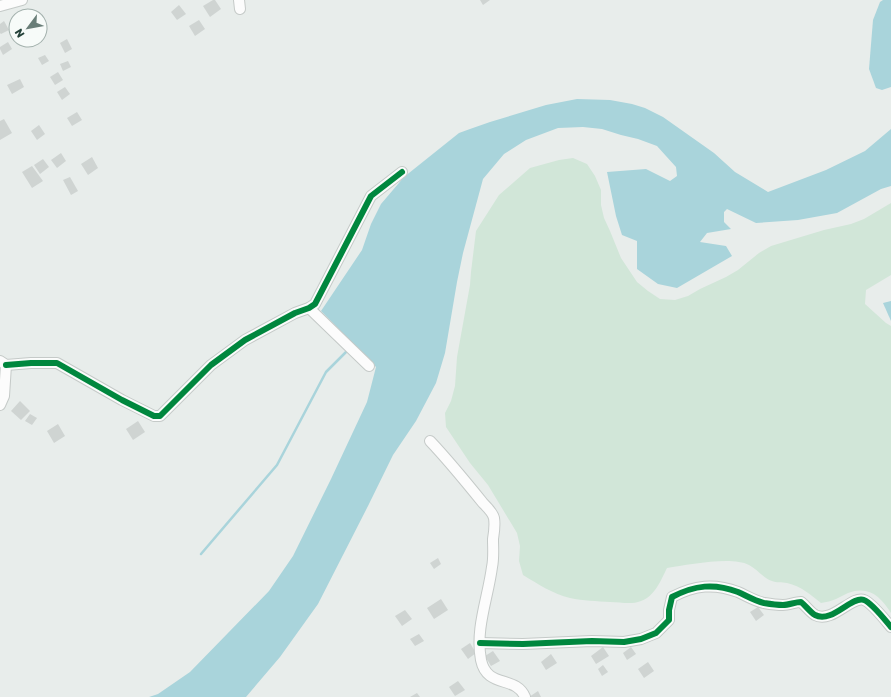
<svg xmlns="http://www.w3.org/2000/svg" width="891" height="697" font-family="Rubik,sans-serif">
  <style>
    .green { fill: #d1e6d8 }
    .water { fill: #a9d4db }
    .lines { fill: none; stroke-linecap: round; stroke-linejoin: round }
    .stream { stroke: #a9d4db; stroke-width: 2.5 }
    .building { fill: #cfd4d2 }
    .minor-casing { stroke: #c5cac8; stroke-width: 12 }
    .minor { stroke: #fcfcfc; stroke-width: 10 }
    .cycleway-casing { stroke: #f7fbf9; stroke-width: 8 }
    .cycleway { stroke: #00873e; stroke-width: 6 }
  </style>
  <rect width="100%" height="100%" fill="#e8edeb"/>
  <path class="green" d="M573 158 587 164 595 176 601 190V205L604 218 610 231 621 258 637 282 648 291 660 299 675 300 688 296 700 289 726 277 738 270 759 253 771 246 824 230 851 224 864 219 891 203V275L866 290 865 304 886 323 891 326V613C881 597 869 585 848 593 844 595 840 597 836 599 832 601 826 602 821 603 811 595 801 586 787 583 782 582 776 583 772 581 763 578 757 569 749 565 731 556 688 565 667 568 661 580 655 596 641 601 631 605 621 602 610 602 597 601 583 601 570 598 553 594 538 584 523 575L519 561 520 546 517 533 488 485 470 463 446 427 445 413 451 401 455 386 457 357 470 285 471 272 476 231 499 195 530 168 559 160Z"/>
  <g class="water">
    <path d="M883 0H891V87L882 90 876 88 869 69 873 20 880 2Z"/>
    <path d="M577 99 610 100 632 104 645 108 663 117 714 153 735 172 768 192 826 170 865 151 891 129V186L881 189 837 213 798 220 756 223 727 209 724 212V222L731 229 707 233 700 242 726 246 732 256 677 288 658 284 637 269V241L622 235 616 216 607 172 646 169 670 181 677 176 676 167 666 156 657 146 638 139 621 135 602 129 583 127 558 128 526 140 504 154 483 179 463 253 457 282 445 353 436 383 416 421 393 455 368 506 318 604 280 657 246 697H149L158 694 190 672 269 591 293 556 331 479 367 402 376 367 321 311 362 250 371 224 381 204 404 177 459 133 470 129 490 122 546 105Z"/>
    <path d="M891 301V321L883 303Z"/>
  </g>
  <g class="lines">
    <path class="stream" d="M201 554 277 465 326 372 348 350"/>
  </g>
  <g class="building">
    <path d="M213 0H215L221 9 210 17 203 6Z"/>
    <path d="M480 0H490L483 5Z"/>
    <path d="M179 5 186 14 177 20 171 12Z"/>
    <path d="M199 20 205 29 195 36 189 26Z"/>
    <path d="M4 21 9 30 1 34 0 33V24Z"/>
    <path d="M67 39 72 49 65 53 60 43Z"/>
    <path d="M8 42 12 49 3 55 0 49V47Z"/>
    <path d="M45 55 49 61 42 65 38 58Z"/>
    <path d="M68 61 71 67 63 71 60 64Z"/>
    <path d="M58 72 63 80 55 85 50 77Z"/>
    <path d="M20 79 24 87 12 94 7 85Z"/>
    <path d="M65 87 70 94 62 100 57 92Z"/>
    <path d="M77 112 82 120 72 126 67 118Z"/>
    <path d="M4 119 12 133 0 140V121Z"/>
    <path d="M39 125 45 134 37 140 31 131Z"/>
    <path d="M61 153 66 161 57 168 51 160Z"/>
    <path d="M92 157 98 168 88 175 81 164Z"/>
    <path d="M43 159 49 167 40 174 34 165Z"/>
    <path d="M32 166 43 181 32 188 22 172Z"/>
    <path d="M70 177 78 191 71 195 63 180Z"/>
    <path d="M20 401 30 411 21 420 11 411Z"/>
    <path d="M30 414 37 418 32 425 25 421Z"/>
    <path d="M138 421 145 432 133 440 126 429Z"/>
    <path d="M58 424 65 436 54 443 47 431Z"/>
    <path d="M438 558 441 564 434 569 430 563Z"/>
    <path d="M441 599 448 610 434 619 427 608Z"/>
    <path d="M758 607 764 615 756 621 750 612Z"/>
    <path d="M405 610 412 619 402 626 395 616Z"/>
    <path d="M419 634 424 641 415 646 410 639Z"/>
    <path d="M470 643 476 653 468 659 461 649Z"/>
    <path d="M603 647 609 656 596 664 591 656Z"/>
    <path d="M631 647 636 654 627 660 623 653Z"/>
    <path d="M493 651 500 661 491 666 485 656Z"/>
    <path d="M551 654 557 663 546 670 541 662Z"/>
    <path d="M648 662 654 671 644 678 638 669Z"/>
    <path d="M603 665 608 672 602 676 598 669Z"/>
    <path d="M458 681 465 690 455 696 449 687Z"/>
    <path d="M538 691 541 697H529Z"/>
    <path d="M417 693 420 697H410Z"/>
  </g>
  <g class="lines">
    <g class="minor-casing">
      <g id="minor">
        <path d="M239 0 240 9"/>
        <path d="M0 6 22 0"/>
        <path d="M309 308 369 366"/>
        <path d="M0 361 6 365 4 396 0 405"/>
        <path d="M6 365 31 363H57L122 400 154 416H160L211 365 245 340 295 313 309 308 315 304 371 196 402 172"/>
        <path d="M430 441C449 461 466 482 483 503 487 507 493 513 494 518 495 524 494 533 493 539 493 548 494 558 492 567 488 598 475 629 481 660 487 689 516 675 525 697"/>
        <path d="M480 643 523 644 592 641 624 642 641 639 656 633 669 620V610L672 597C695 585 714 583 738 592 747 596 755 601 764 603 770 604 777 605 783 605 789 605 795 602 801 602 806 606 810 612 815 615 832 624 852 595 864 600 872 603 885 620 891 627"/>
      </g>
    </g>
    <use href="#minor" class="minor"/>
    <g class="cycleway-casing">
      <g id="cycleway">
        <path d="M6 365 31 363H57L122 400 154 416H160L211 365 245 340 295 313 309 308 315 304 371 196 402 172"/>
        <path d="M480 643 523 644 592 641 624 642 641 639 656 633 669 620V610L672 597C695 585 714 583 738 592 747 596 755 601 764 603 770 604 777 605 783 605 789 605 795 602 801 602 806 606 810 612 815 615 832 624 852 595 864 600 872 603 885 620 891 627"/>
      </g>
    </g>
    <use href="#cycleway" class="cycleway"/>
  </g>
  <g transform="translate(28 28) rotate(238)"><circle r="19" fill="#f7fbf9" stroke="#a3b1ad"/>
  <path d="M0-3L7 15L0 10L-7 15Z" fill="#697e78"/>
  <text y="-6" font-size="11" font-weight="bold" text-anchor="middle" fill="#24423a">N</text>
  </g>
</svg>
